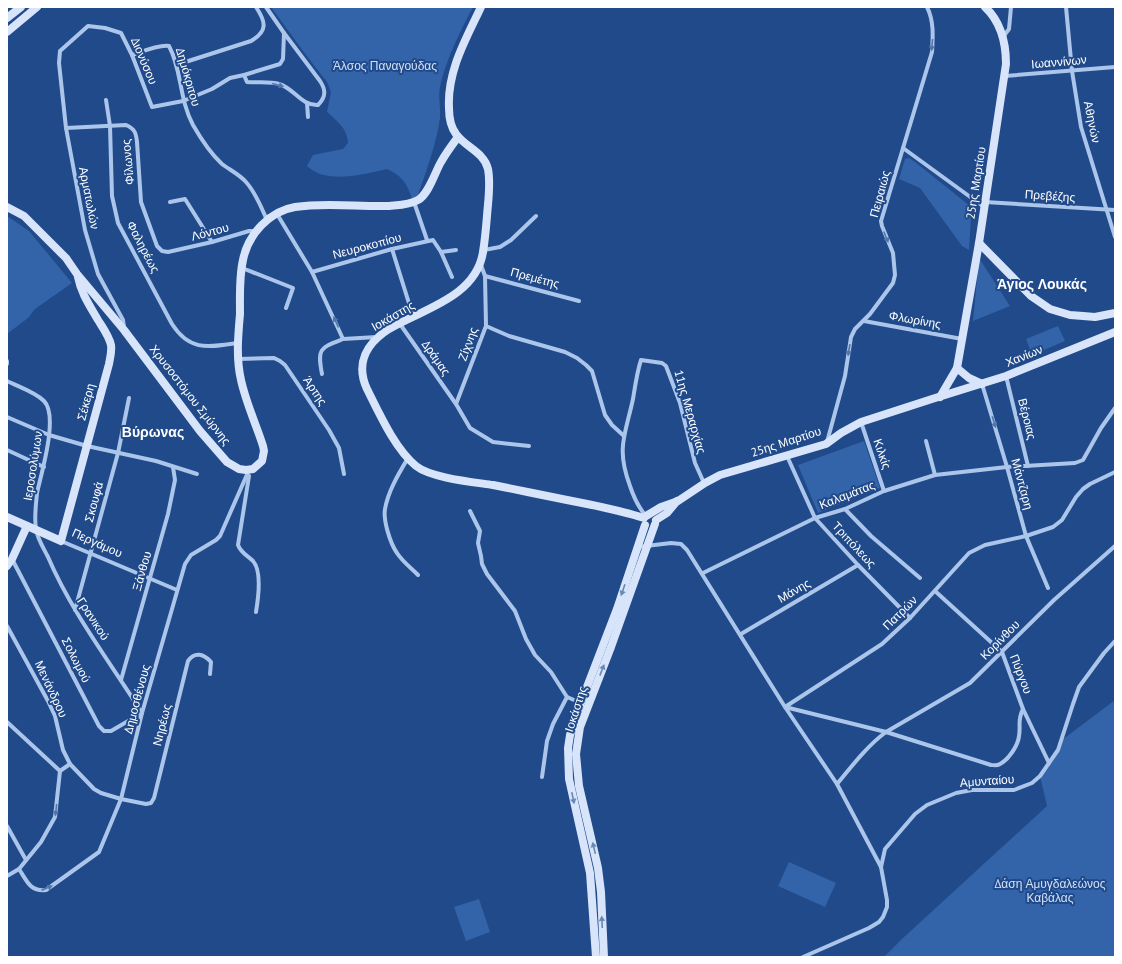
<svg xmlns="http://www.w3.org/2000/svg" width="1122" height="964" font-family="'PT Sans',sans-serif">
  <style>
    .green { fill: #3363a8 }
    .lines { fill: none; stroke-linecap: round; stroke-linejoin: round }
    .street { stroke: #acc6eb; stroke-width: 4 }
    .secondary { stroke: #d7e4f9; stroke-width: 8 }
    .oneway { fill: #5175ac }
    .oneway2 { fill: #6988b6 }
    .labels { text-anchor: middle; stroke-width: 4; stroke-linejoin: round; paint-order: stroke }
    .street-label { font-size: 12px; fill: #fff; stroke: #204a8a }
    .park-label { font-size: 12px; fill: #d1e1f8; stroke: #204a8a }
    .quarter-label { font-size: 14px; font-weight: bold; fill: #fff; stroke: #204a8a }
  </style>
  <rect width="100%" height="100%" fill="#204a8a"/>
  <g class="green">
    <path d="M271 7H473C460 32 446 59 440 87 438 97 441 108 440 118 436 145 427 169 418 195L412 199C407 183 402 176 387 169 364 174 327 185 307 166L313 155 343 149 348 143C347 128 338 122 327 112L331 92 327 82 306 55Z"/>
    <path d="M909 158 915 162 970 206 969 213 971 217 969 250 962 246 920 188 899 179 905 159Z"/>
    <path d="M7 216 29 231 72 283 35 309 28 318 7 334Z"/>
    <path d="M979 258 1010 306 973 321Z"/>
    <path d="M1058 326 1065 341 1032 355 1026 339Z"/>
    <path d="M864 441 880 488 818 513 798 465Z"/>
    <path d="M1115 700V957H884L903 938 1047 806 1040 776 1062 740Z"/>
    <path d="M789 862 836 883 825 907 778 886Z"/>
    <path d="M479 899 490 932 466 941 454 907Z"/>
  </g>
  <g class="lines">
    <g class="street">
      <path d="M1066 7 1072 71 1081 127 1115 237"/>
      <path d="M1003 37 1009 29 1011 7"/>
      <path d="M132 55C141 52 160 44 169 46 182 70 179 99 193 125 201 139 210 153 222 164 230 170 240 175 246 182 256 193 261 207 267 220"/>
      <path d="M176 65 251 41C268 31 266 22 256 7"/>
      <path d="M244 75 247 82C257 83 270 81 279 84 294 88 301 106 318 105 326 97 326 90 320 81L284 33 266 7"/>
      <path d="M1005 76 1115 67"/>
      <path d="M106 100 110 126 112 196 118 223 172 324C190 352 209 347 238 343"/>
      <path d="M307 103 308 117"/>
      <path d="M66 128 126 125C135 129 136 133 137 142L141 202 157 246 162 251 168 252 212 242 249 231H257"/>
      <path d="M903 148 984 207"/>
      <path d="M170 202 185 199 212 242"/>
      <path d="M414 202 427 240"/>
      <path d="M985 202 1115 210"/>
      <path d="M277 214 312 272 343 339 377 337"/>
      <path d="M392 249 413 316"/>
      <path d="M484 250 500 247 511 240 536 216"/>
      <path d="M441 252 456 250"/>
      <path d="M242 268 293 288 286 308"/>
      <path d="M312 272 392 249 433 240 441 252 452 277"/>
      <path d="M485 276 579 301"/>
      <path d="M864 321 962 339"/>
      <path d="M400 324 456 404 470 428 493 442 529 446"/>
      <path d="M486 326 509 336 565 352 577 358 586 365 592 371 605 415 612 425 624 436"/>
      <path d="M124 327 123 320 98 274 85 230 66 128 59 63 60 51 88 26 105 28 121 33 132 55 152 107 183 101 212 89 230 78 244 75 280 64 283 59 284 33"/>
      <path d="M238 359 274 358 280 361 285 365 329 430 339 448 344 474"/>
      <path d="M7 361V364"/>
      <path d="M322 374C317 348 320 348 343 339"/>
      <path d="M1006 376 1028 466"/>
      <path d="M7 381C19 387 35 392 44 401 59 416 41 474 37 493 36 504 34 518 36 529 37 538 44 549 48 557 72 613 110 662 142 713L111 731H104L99 726 12 559"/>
      <path d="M982 384 1007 467 1026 536 1048 588"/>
      <path d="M456 404 486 326 485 276 481 265"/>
      <path d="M7 417 49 435 87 446 156 461 197 474"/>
      <path d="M861 422 884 491"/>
      <path d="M926 441 935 475"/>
      <path d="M827 442 845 376 851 337 855 329 870 314 893 283 895 275 893 253 882 226 881 221 932 52C933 36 934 21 927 7"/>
      <path d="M7 450 44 467"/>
      <path d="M787 456 815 518 858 565 910 618"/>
      <path d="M408 458C399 473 388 491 385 509 383 520 390 543 397 553 402 561 411 568 418 575"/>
      <path d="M249 476 238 545C241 553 247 555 253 561 262 571 258 600 256 612"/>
      <path d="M845 509 871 536 920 578"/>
      <path d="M470 511 480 531 478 543 481 556 482 564 487 574 515 611 526 639 535 655 551 672 567 697 581 703"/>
      <path d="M646 516C638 507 634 498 630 486 616 448 625 436 633 399 635 387 637 372 641 360L662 363 666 366 680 403 695 463 704 483"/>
      <path d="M61 541 177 590"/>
      <path d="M638 547 671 543 681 544 687 550 785 707 886 732 970 683 1054 600 1115 546"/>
      <path d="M703 573 815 518 845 509 884 491 935 475 1007 467 1075 463 1083 460 1101 428 1115 408"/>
      <path d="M935 591 1002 652 1023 709 1049 763"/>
      <path d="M75 610 118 453 129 398"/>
      <path d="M7 626 48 701 55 716 63 750 70 764 94 789 101 793 121 799 146 804 151 803 154 798 188 661C195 651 204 654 211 662L210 674"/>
      <path d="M741 634 858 565"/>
      <path d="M121 680 168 514 175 480 173 467"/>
      <path d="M7 722 60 771"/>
      <path d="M542 777 547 741 553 724 567 697"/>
      <path d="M837 784 785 707 882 644 910 618 969 553 985 545 1026 536 1053 527 1062 520 1076 497 1083 489 1090 484 1115 472"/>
      <path d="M7 826 26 860"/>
      <path d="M881 867 837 784C852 766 867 746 886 732L991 765C994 765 997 766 1000 764 1008 760 1018 746 1019 736 1021 725 1017 721 1023 709"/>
      <path d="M19 869C27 881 30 892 46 890L99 852 121 799 142 713 185 564 191 555 216 540 220 536 249 470"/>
      <path d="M7 876 19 869 41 842 55 817 60 771 70 764"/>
      <path d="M803 957 869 928 879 922 883 917 887 907V900L881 867 885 849 915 814 927 805 956 793 972 790H1014L1032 783 1040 776 1058 750 1073 704 1079 687 1104 653 1115 641"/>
    </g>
    <g class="secondary">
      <path d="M481 7C466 39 447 71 449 108 449 117 450 126 456 134 465 147 484 152 488 169 491 184 488 201 487 216 486 228 485 240 483 252 476 297 423 309 389 329 367 343 355 363 367 389 379 413 395 449 416 466 431 478 473 482 493 485 518 490 542 495 567 500 593 505 619 510 644 518"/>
      <path d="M7 18 21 7"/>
      <path d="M7 32 37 7"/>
      <path d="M7 207 24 216 66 258 77 274 124 330 200 431 227 462 239 469 246 470 253 469 262 461 264 451 263 446C256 424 246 403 241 380 236 358 238 336 240 314 240 296 239 277 243 260 248 234 270 211 295 207 326 202 358 207 389 206 399 205 409 205 418 200 429 194 435 172 441 162 446 153 452 145 458 137"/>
      <path d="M979 243 1031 296 1050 309 1070 315 1083 316 1095 317 1115 313"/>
      <path d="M957 368 969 378 982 384"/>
      <path d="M940 397 957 368 979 243 1006 64C1006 43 1001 22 985 7"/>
      <path d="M646 516 661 507 678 501 705 483 720 475 826 444 841 433 861 422 932 399 1006 376 1115 332"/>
      <path d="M7 517 61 541 109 364C110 358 112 352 111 345 109 336 103 328 98 320 90 306 81 293 78 277"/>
      <path d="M656 520 667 513 677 501"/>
      <path d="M7 566 12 559 27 526"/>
      <path d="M596 957 590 873 569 779 568 748 570 735 577 713 617 609 645 525"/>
      <path d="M604 957 601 892 598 868 579 786 576 754 580 727 611 647 655 524"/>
    </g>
  </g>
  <defs><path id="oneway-solid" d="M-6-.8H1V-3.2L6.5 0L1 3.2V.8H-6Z"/></defs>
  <g class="oneway">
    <use href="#oneway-solid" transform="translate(932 45) rotate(96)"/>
    <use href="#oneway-solid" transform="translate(278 85) rotate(15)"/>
    <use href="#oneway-solid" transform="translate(886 237) rotate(68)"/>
    <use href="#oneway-solid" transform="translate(336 322) rotate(-115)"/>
    <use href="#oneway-solid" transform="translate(849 350) rotate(99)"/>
    <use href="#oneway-solid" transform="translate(994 422) rotate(73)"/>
    <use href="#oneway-solid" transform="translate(56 810) rotate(97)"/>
    <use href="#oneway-solid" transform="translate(47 888) rotate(-23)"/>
  </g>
  <g class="oneway2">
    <use href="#oneway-solid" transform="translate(623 590) rotate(109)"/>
    <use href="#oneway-solid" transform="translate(602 670) rotate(-69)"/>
    <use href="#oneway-solid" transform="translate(573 798) rotate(78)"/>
    <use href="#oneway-solid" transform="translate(594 848) rotate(-103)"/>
    <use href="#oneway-solid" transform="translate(602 922) rotate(-93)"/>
  </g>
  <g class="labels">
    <g class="street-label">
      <text transform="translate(144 61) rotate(67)" y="4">Διονύσου</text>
      <text transform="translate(1059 62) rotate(-5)" y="4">Ιωαννίνων</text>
      <text transform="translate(188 77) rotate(74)" y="4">Δημόκριτου</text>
      <text transform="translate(1092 122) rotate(78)" y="4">Αθηνών</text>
      <text transform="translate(128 162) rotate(-95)" y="4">Φίλωνος</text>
      <text transform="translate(976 183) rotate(-81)" y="4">25ης Μαρτίου</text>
      <text transform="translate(880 194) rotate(-75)" y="4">Πειραιώς</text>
      <text transform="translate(1050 196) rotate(4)" y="4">Πρεβέζης</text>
      <text transform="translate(89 198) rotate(79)" y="4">Αρματωλών</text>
      <text transform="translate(210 232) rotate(-15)" y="4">Λόντου</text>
      <text transform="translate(367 246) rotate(-15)" y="4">Νευροκοπίου</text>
      <text transform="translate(143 247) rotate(62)" y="4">Φαληρέως</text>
      <text transform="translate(535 278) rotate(15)" y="4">Πρεμέτης</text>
      <text transform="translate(393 316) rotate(-30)" y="4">Ιοκάστης</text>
      <text transform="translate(915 320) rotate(10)" y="4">Φλωρίνης</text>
      <text transform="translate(468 344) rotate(-70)" y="4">Ζίχνης</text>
      <text transform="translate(1024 356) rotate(-22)" y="4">Χανίων</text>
      <text transform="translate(436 358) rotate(55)" y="4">Δράμας</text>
      <text transform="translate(315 391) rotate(56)" y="4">Άρτης</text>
      <text transform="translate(190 395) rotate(52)" y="4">Χρυσοστόμου Σμύρνης</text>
      <text transform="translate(86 402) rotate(-75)" y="4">Σέκερη</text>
      <text transform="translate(690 412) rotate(74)" y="4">11ης Μεραρχίας</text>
      <text transform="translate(1027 419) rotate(76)" y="4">Βέροιας</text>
      <text transform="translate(786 442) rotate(-18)" y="4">25ης Μαρτίου</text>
      <text transform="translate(882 454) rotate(71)" y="4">Κιλκίς</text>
      <text transform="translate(33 466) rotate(-81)" y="4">Ιεροσολύμων</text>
      <text transform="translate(1022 484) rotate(75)" y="4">Μάντζαρη</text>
      <text transform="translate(847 495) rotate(-21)" y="4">Καλαμάτας</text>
      <text transform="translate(94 502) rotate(-75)" y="4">Σκουφά</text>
      <text transform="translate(97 543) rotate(24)" y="4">Περγάμου</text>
      <text transform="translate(854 545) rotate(47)" y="4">Τριπόλεως</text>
      <text transform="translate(142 571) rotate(-74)" y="4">Ξάνθου</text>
      <text transform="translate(794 591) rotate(-30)" y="4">Μάνης</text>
      <text transform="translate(900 613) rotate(-45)" y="4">Πατρών</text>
      <text transform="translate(93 619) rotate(57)" y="4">Γρανικού</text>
      <text transform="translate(1000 640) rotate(-45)" y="4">Κορίνθου</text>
      <text transform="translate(76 660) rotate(63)" y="4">Σολωμού</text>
      <text transform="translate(1021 674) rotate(69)" y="4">Πύργου</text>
      <text transform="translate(51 689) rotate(65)" y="4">Μενάνδρου</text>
      <text transform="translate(137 699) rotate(-75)" y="4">Δημοσθένους</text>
      <text transform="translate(576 709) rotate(-72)" y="4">Ιοκάστης</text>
      <text transform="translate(162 725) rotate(-76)" y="4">Νηρέως</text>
      <text transform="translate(987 781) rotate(-4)" y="4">Αμυνταίου</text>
    </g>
    <g class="park-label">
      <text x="385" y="70">Άλσος Παναγούδας</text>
      <text x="1050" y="888">Δάση Αμυγδαλεώνος<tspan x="1050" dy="14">Καβάλας</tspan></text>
    </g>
    <g class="quarter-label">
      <text x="1042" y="289">Άγιος Λουκάς</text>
      <text x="153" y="437">Βύρωνας</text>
    </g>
  </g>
  <rect width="1122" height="964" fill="none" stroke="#ffffff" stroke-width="16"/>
</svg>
